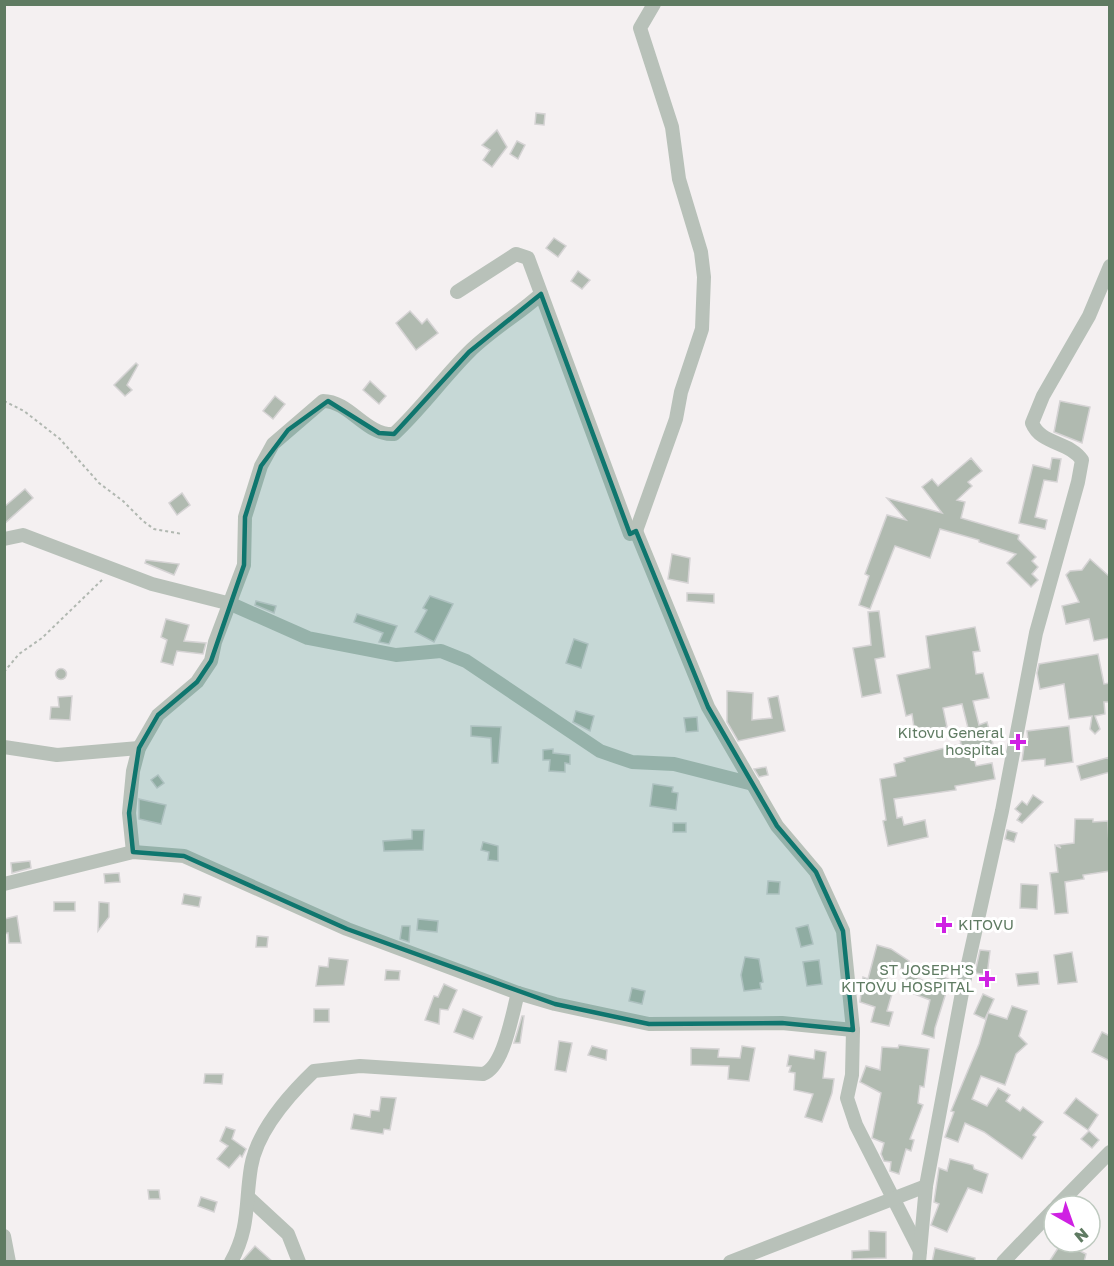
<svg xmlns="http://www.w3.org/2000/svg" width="1114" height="1266" font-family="'Golos Text',sans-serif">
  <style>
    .building { fill: #b0bab0; stroke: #d5d3d4; stroke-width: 1.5 }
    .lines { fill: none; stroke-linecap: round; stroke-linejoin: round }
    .path { stroke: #b1b8b1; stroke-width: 2; stroke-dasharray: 3 3; stroke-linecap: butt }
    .minor { stroke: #b8c1b9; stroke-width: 14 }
    .marked { fill: #0f766e; fill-opacity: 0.2; stroke: #0f766e; stroke-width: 4.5; stroke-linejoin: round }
    .poi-dot { fill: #cf21e3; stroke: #fff; stroke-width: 2 }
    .labels { text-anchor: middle; stroke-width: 6; stroke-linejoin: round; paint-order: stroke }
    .poi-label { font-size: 15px; fill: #5f7b62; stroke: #fff; text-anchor: end }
  </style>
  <rect width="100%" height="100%" fill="#f4f0f1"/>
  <g class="building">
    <path d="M536 113 545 114 544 125 535 124Z"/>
    <path d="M497 130 507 147 492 167 483 160 490 150 482 145Z"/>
    <path d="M517 141 525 145 518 159 510 154Z"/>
    <path d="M554 238 566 246 558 257 546 248Z"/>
    <path d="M578 271 590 280 582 289 571 281Z"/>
    <path d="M410 311 422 324 427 319 438 333 416 350 396 323Z"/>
    <path d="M136 363 138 365 127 385 132 390 125 396 114 385Z"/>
    <path d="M370 381 386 396 379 404 363 390Z"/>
    <path d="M275 396 285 404 273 419 263 411Z"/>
    <path d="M1060 401 1090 407 1082 443 1054 432Z"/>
    <path d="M971 458 982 471 968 482 972 486 957 500 965 502 961 518 1019 535 1018 539 1036 557 1032 561 1038 567 1032 574 1038 580 1031 587 1007 563 1016 554 979 542V540L940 529 930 558 895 546 870 609 859 605 869 576 865 574 887 515 906 520 887 498 942 513 922 487 932 479 938 486Z"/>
    <path d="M1052 458 1061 459 1057 482 1044 480 1035 517 1047 520 1045 529 1019 523 1033 465 1050 469Z"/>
    <path d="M25 489 33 498 4 524V507Z"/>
    <path d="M182 493 190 505 177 515 169 503Z"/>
    <path d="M672 554 690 558 688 583 668 579Z"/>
    <path d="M1090 559 1110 577V638L1094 641 1089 619 1066 624 1062 606 1079 602 1066 575 1070 571 1082 570Z"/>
    <path d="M146 560 179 564 174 575 145 563Z"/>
    <path d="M687 593 714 594V603L687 601Z"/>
    <path d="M430 596 453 604 434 642 415 632 427 610 423 608Z"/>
    <path d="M256 601 276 606 274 613 255 605Z"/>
    <path d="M879 611 885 657 875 659 881 693 862 697 853 648 871 645 868 612Z"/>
    <path d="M357 614 397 626 389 644 379 642 383 633 354 622Z"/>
    <path d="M166 619 189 625 184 641 206 643 203 654 177 651 173 665 161 662 167 640 161 637Z"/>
    <path d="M975 627 980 651 973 652 976 674 983 673 989 698 973 701 979 725 987 722 993 744 972 749 976 766 992 763 995 779 955 786 956 790 894 799 897 818 902 817 904 825 925 820 928 837 888 846 883 821 886 820 880 779 896 776 894 764 905 761 904 758 961 744 958 730 968 728 962 704 943 708 947 727 915 734 912 714 906 716 897 675 930 668 926 636Z"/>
    <path d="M574 639 588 644 581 668 566 663Z"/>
    <path d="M1098 654 1104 684 1110 683V702H1104L1105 714 1095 716 1100 729 1095 734 1090 729 1092 716 1069 719 1064 684 1040 689 1037 673 1039 664Z"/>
    <circle cx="61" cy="674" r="5.5"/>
    <path d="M727 691 753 693 752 720 772 718 768 698 778 696 785 731 738 741 727 722Z"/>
    <path d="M72 696 70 720 50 719 51 707H59L58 697Z"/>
    <path d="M576 711 594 716 590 731 573 722Z"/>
    <path d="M697 717 698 731 686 732 684 718Z"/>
    <path d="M471 726 501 727 498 763H492L491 738 471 736Z"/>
    <path d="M1069 726 1073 762 1045 766V759L1022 761 1025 740H1028L1027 731Z"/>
    <path d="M553 749V753L570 755V764L565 763V772L549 771 550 760H543V750Z"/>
    <path d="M1110 757V772L1081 780 1077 766Z"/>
    <path d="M766 767 768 775 759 777 754 769Z"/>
    <path d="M158 775 164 783 157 788 151 780Z"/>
    <path d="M653 784 673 787 672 792 678 793 676 810 650 806Z"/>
    <path d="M1033 795 1043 802 1022 823 1017 820 1021 814 1015 809 1022 801 1027 805Z"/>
    <path d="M139 799 166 805 161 824 139 819Z"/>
    <path d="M1075 819H1093V822L1108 821 1110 871 1083 875 1084 879 1065 882 1068 913 1055 914 1050 873 1058 872 1055 845 1061 848 1058 845 1074 843Z"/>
    <rect x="673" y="823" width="13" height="9"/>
    <path d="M412 830H424L423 850 384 851 383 841 412 839Z"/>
    <path d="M1007 830 1017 833 1014 842 1005 839Z"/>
    <path d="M483 842 498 846V861L488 860 489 852 481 850Z"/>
    <path d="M30 861 31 868 12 873 11 863Z"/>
    <path d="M119 873 120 882 105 883 104 874Z"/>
    <path d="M768 881 780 882 779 894H767Z"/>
    <path d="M1021 884 1038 885 1037 909 1020 908Z"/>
    <path d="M184 894 201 897 199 907 182 904Z"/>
    <rect x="54" y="902" width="21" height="9"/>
    <path d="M99 902 109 903V917L98 931Z"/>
    <path d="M17 916 21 943H9L8 933 4 934V919Z"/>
    <path d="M418 919 438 921 437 932 417 930Z"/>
    <path d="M808 925 813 944 801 947 796 928Z"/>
    <path d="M402 926H410L409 942 400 939Z"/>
    <path d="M257 936 268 937 267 947H256Z"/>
    <path d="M877 945 891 949 909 961 903 970 892 961 885 985 894 987 887 1011 893 1012 889 1026 871 1022 875 1007 860 1002 863 977 868 979Z"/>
    <path d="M980 950 990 951 987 975 975 973Z"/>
    <path d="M1072 952 1077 982 1058 984 1054 955Z"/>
    <path d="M745 957 759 959 763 982 760 983 761 989 744 991 741 975Z"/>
    <path d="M329 958 348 960 344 985 316 986 319 966 328 967Z"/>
    <path d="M819 960 822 984 807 986 803 962Z"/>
    <path d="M386 970 400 971 399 980H385Z"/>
    <path d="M1038 972 1039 984 1018 986 1016 974Z"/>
    <path d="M909 973 933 986 938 974 950 980 935 1028 934 1038 922 1034 930 1000 912 993 902 986Z"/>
    <path d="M444 984 457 990 448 1010 440 1009 439 1024 425 1020 434 996 438 997Z"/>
    <path d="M632 988 645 991 642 1004 629 1001Z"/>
    <path d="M983 994 994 999 985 1019 974 1014Z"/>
    <path d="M1012 1006 1027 1011 1019 1036 1027 1044 1016 1054 1005 1085 981 1076 972 1099 987 1106 998 1088 1010 1095 1006 1101 1020 1111 1023 1107 1043 1122 1033 1135 1036 1137 1022 1159 984 1132 965 1123 958 1142 945 1137 954 1112 951 1111 979 1044 988 1013 1007 1019Z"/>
    <rect x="314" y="1009" width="15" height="13"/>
    <path d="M463 1009 482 1017 473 1039 454 1032Z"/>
    <path d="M522 1016H524L520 1043H514Z"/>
    <path d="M1102 1032 1110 1036V1061L1092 1052Z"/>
    <path d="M559 1041 572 1043 566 1072 555 1070Z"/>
    <path d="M899 1045 929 1049 924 1087 920 1086 918 1103 923 1105 910 1139 914 1140 911 1151 906 1149 899 1174 890 1171 891 1162 884 1161 881 1154 884 1143 872 1138 881 1093 860 1082 866 1066 880 1070 882 1047 898 1048Z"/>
    <path d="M592 1046 607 1050 606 1060 588 1055Z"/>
    <path d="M742 1046 755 1048 749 1081 728 1079 729 1066 691 1065V1048L719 1049 718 1057 740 1058Z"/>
    <path d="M815 1050 826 1052 823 1078 834 1079 832 1093 822 1122 805 1117 813 1094 794 1090 795 1073 789 1072 791 1066H787L789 1055 814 1059Z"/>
    <path d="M205 1074H223L222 1084 204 1083Z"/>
    <path d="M381 1097 396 1098 390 1130 384 1129 383 1134 351 1129 354 1114 370 1117 371 1110 379 1111Z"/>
    <path d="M1076 1098 1098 1115 1088 1130 1064 1113Z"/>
    <path d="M226 1127 235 1130 232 1139 246 1149 242 1157 240 1155 229 1168 217 1159 228 1146 220 1141Z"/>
    <path d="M1089 1131 1099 1140 1092 1148 1081 1139Z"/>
    <path d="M950 1159 973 1165 974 1169 988 1174 982 1193 968 1188 947 1232 931 1225 939 1204 934 1202 939 1168 947 1171Z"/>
    <path d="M148 1190H159L160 1199H149Z"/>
    <path d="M201 1197 217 1202 214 1212 198 1206Z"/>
    <path d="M869 1231 886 1232V1258L852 1259V1251L869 1250Z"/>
    <path d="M1062 1242 1086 1254 1084 1262H1049Z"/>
    <path d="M255 1246 273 1262H241Z"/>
    <path d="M935 1248 975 1258V1262H932Z"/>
  </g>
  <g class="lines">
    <g class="path">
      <path d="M4 401 24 411 60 439 99 483 123 501 143 521 154 529 182 534"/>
      <path d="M4 672 19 654 42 638 104 578"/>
    </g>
    <g class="minor">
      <path d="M457 292 516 254 528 258 630 534 636 531 708 707 777 826 816 872 843 931 853 1030 852 1075 847 1098 856 1125 920 1251"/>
      <path d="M636 531 676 419 681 392 702 329 704 277 701 252 679 179 672 127 640 28 654 4"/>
      <path d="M4 539 23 535 152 584 231 604 308 638 396 655 441 651 466 661 600 751 632 762 674 764 753 784"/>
      <path d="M4 747 57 755 139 748"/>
      <path d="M133 852 129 813 133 771 139 748 158 715 197 682 211 661 215 642 244 565 245 517 261 466 273 444 323 401C350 401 366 436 394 434 421 409 443 378 469 352 491 330 518 315 541 294"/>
      <path d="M4 884 133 852 184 856 347 929 518 993 555 1004 649 1024 782 1023 853 1030"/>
      <path d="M249 1198 288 1234 299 1262"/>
      <path d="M1057 1206 1110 1152"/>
      <path d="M4 1236 9 1262"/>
      <path d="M231 1262C250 1228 245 1203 251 1167 257 1131 289 1095 314 1071L360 1066 483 1074C504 1067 512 1014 518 993"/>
      <path d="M730 1262 926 1186"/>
      <path d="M919 1262 926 1186 964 982 1002 811 1036 633 1078 482 1082 460C1069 441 1041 445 1032 423L1043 396 1089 316 1110 266"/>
      <path d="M1003 1262 1054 1209"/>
    </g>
  </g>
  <path class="marked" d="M541 294 630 534 636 531 708 707 777 826 816 872 843 931 853 1030 782 1023 649 1024 555 1004 347 929 184 856 133 852 129 813 139 748 158 715 197 682 211 661 244 565 245 517 261 466 288 430 328 401 379 433 394 434 469 352Z"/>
  <g class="poi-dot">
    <path d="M1015 733h6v6h6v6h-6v6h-6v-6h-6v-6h6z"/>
    <path d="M941 916h6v6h6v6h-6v6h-6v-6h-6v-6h6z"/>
    <path d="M984 970h6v6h6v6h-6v6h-6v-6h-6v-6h6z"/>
  </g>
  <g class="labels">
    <g class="poi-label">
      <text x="1004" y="738">Kitovu General<tspan x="1004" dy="17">hospital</tspan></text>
      <text x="958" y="930" text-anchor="start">KITOVU</text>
      <text x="974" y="975">ST JOSEPH'S<tspan x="974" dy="17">KITOVU HOSPITAL</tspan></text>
    </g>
  </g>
  <rect width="1114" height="1266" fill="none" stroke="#5f7b62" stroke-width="12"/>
  <g transform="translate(1072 1224) rotate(140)"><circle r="28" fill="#ffffff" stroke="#bfcac0" stroke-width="1.5"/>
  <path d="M0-4.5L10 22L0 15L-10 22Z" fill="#cf21e3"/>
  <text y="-9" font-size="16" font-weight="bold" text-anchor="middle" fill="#5f7b62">N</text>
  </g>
</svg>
